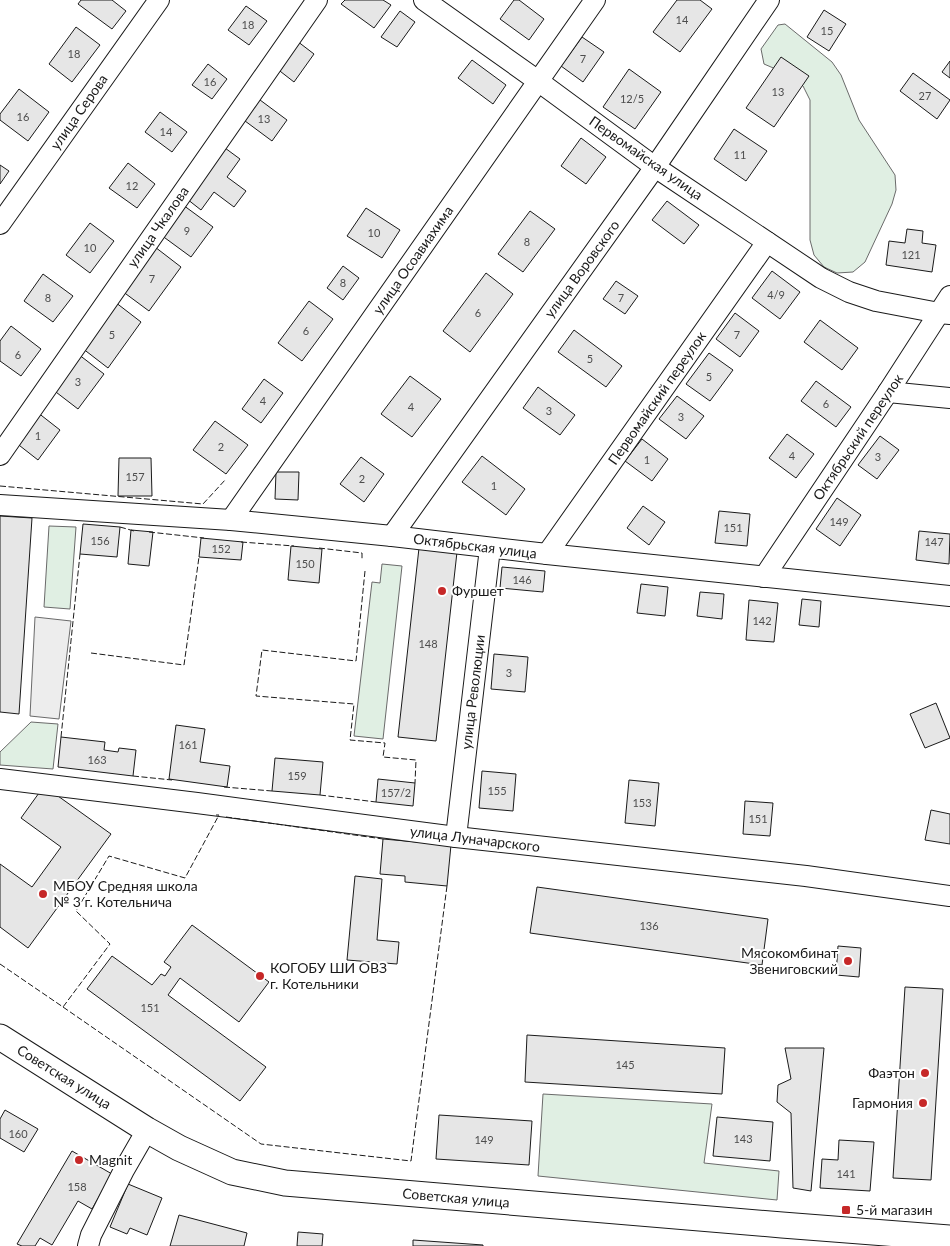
<svg xmlns="http://www.w3.org/2000/svg" width="950" height="1246" font-family="Lato,sans-serif">
  <style>
    .green { fill: #e0efe3; stroke: #6a6a6a }
    .parking { fill: #ededed; stroke: #6a6a6a }
    .building { fill: #e6e6e6; stroke: #1a1a1a }
    .lines { fill: none; stroke-linecap: round; stroke-linejoin: round }
    .minor-casing { stroke: #1a1a1a; stroke-width: 22 }
    .major-casing { stroke: #1a1a1a; stroke-width: 27 }
    .minor { stroke: #fff; stroke-width: 20 }
    .major { stroke: #fff; stroke-width: 25 }
    .fence { stroke: #1a1a1a; stroke-width: 1; stroke-dasharray: 6 2.5; stroke-linecap: butt }
    .poi-dot { fill: #c62828; stroke: #fff; stroke-width: 2 }
    .labels { text-anchor: middle; stroke-width: 4; stroke-linejoin: round; paint-order: stroke }
    .number-label { font-size: 11px; fill: #4d4d4d }
    .street-label { font-size: 14px; fill: #1a1a1a; stroke: #fff }
    .poi-label { font-size: 14px; fill: #1a1a1a; stroke: #fff; text-anchor: start }
  </style>
  <rect width="100%" height="100%" fill="#fff"/>
  <g class="green">
    <path d="M785 24 832 62 841 75 859 120 895 175 896 190 892 204 865 262 853 272 837 273 824 267 814 255 810 240V100L803 86 792 76 764 64 761 49 778 25Z"/>
    <path d="M49 526 76 527 70 609 44 607Z"/>
    <path d="M382 564 402 566 383 739 354 736 372 582 380 583Z"/>
    <path d="M31 722 58 724 53 769 0 765V752Z"/>
    <path d="M543 1094 712 1104 704 1163 779 1171 777 1200 538 1176Z"/>
  </g>
  <path class="parking" d="M35 617 71 621 59 719 30 716Z"/>
  <g class="building">
    <path d="M81 0H112L126 11 112 29 78 4Z"/>
    <path d="M345 0H383L391 5 374 28 341 4Z"/>
    <path d="M514 0H519L544 19 529 40 500 19Z"/>
    <path d="M677 0H700L712 9 680 52 653 32Z"/>
    <path d="M246 6 267 21 249 45 228 30Z"/>
    <path d="M824 10 846 24 829 51 807 37Z"/>
    <path d="M400 11 415 22 397 47 381 37Z"/>
    <path d="M76 27 100 45 72 82 49 64Z"/>
    <path d="M582 37 604 52 583 82 561 66Z"/>
    <path d="M297 41 314 54 294 82 276 68Z"/>
    <path d="M781 57 809 76 774 127 746 108Z"/>
    <path d="M472 60 506 85 493 104 458 78Z"/>
    <path d="M950 61V78L942 72Z"/>
    <path d="M208 64 227 79 212 99 192 85Z"/>
    <path d="M629 69 661 92 635 129 603 107Z"/>
    <path d="M913 73 950 100 937 119 900 91Z"/>
    <path d="M19 89 49 112 28 141 0 120V114Z"/>
    <path d="M256 97 287 120 272 141 241 118Z"/>
    <path d="M160 112 187 132 172 152 145 132Z"/>
    <path d="M734 129 767 151 746 181 714 159Z"/>
    <path d="M581 138 606 157 586 184 561 166Z"/>
    <path d="M225 148 240 159 227 177 246 191 234 207 214 192 201 210 187 199Z"/>
    <path d="M128 163 155 184 137 208 109 188Z"/>
    <path d="M0 165 9 171 0 184Z"/>
    <path d="M667 201 699 225 684 244 652 220Z"/>
    <path d="M183 205 213 227 191 257 161 235Z"/>
    <path d="M366 208 400 230 382 258 347 236Z"/>
    <path d="M530 211 555 229 523 272 498 254Z"/>
    <path d="M90 223 114 241 90 273 66 255Z"/>
    <path d="M907 229 923 231 922 243 936 245 932 272 886 265 889 241 905 243Z"/>
    <path d="M155 247 181 267 149 311 122 291Z"/>
    <path d="M343 266 359 278 343 300 327 288Z"/>
    <path d="M772 271 800 292 780 319 752 298Z"/>
    <path d="M486 273 513 294 470 352 443 331Z"/>
    <path d="M43 274 73 296 53 322 24 301Z"/>
    <path d="M616 281 638 296 625 314 603 299Z"/>
    <path d="M309 301 333 319 302 361 278 343Z"/>
    <path d="M115 302 141 322 108 368 82 348Z"/>
    <path d="M735 313 759 331 740 357 716 339Z"/>
    <path d="M820 320 858 348 842 370 804 342Z"/>
    <path d="M11 326 41 349 21 376 0 361V341Z"/>
    <path d="M574 330 622 366 606 387 558 352Z"/>
    <path d="M709 353 733 370 710 401 686 384Z"/>
    <path d="M78 354 104 374 78 409 52 389Z"/>
    <path d="M410 376 441 399 412 437 381 414Z"/>
    <path d="M264 379 283 393 261 423 242 409Z"/>
    <path d="M816 381 851 407 836 427 801 401Z"/>
    <path d="M538 387 575 415 560 435 523 408Z"/>
    <path d="M677 396 704 416 686 439 659 419Z"/>
    <path d="M37 412 60 430 38 460 15 442Z"/>
    <path d="M215 421 248 445 226 474 193 450Z"/>
    <path d="M787 434 814 454 796 478 769 458Z"/>
    <path d="M880 436 899 450 877 479 858 465Z"/>
    <path d="M642 439 668 459 652 481 625 461Z"/>
    <path d="M482 456 525 489 506 515 462 482Z"/>
    <path d="M361 457 384 474 364 502 340 484Z"/>
    <path d="M119 458H151L152 496H118Z"/>
    <path d="M276 472H299L298 500 275 499Z"/>
    <path d="M837 498 861 515 840 546 816 529Z"/>
    <path d="M643 506 665 522 649 545 627 528Z"/>
    <path d="M719 511 750 514 747 546 715 543Z"/>
    <path d="M0 516 32 518 19 714 0 712Z"/>
    <path d="M83 524 120 527 117 557 80 554Z"/>
    <path d="M131 530 153 532 149 566 128 564Z"/>
    <path d="M919 531 950 534 949 564 916 560Z"/>
    <path d="M201 538 243 542 241 560 199 557Z"/>
    <path d="M291 546 322 549 319 583 288 580Z"/>
    <path d="M419 548 457 552 436 741 398 737Z"/>
    <path d="M502 567 545 571 543 592 500 588Z"/>
    <path d="M641 584 668 587 665 616 637 613Z"/>
    <path d="M700 592 724 594 722 619 697 616Z"/>
    <path d="M802 599 821 601 819 627 799 625Z"/>
    <path d="M749 600 778 603 774 642 746 640Z"/>
    <path d="M494 654 528 657 525 692 491 689Z"/>
    <path d="M936 703 950 738 925 748 910 714Z"/>
    <path d="M176 725 205 729 200 762 230 766 227 787 169 779Z"/>
    <path d="M61 737 105 742 104 750 118 752 119 748 136 750 133 776 58 767Z"/>
    <path d="M275 758 323 762 320 795 272 791Z"/>
    <path d="M482 771 516 774 513 811 479 808Z"/>
    <path d="M378 779 415 783 413 806 376 802Z"/>
    <path d="M629 780 659 783 655 826 625 823Z"/>
    <path d="M44 786 111 834 28 948 0 927V864L32 887 61 847 21 818Z"/>
    <path d="M745 801 773 803 770 836 743 834Z"/>
    <path d="M931 810 950 814V844L925 840Z"/>
    <path d="M383 839 451 845 447 886 405 882V876L380 874Z"/>
    <path d="M355 876 382 879 377 940 399 942 397 964 347 960Z"/>
    <path d="M537 887 768 919 762 965 530 933Z"/>
    <path d="M192 925 269 982 239 1022 180 978 168 995 266 1067 240 1101 87 989 112 956 152 985 161 974 165 976 171 967 164 962Z"/>
    <path d="M838 946 861 948 859 977 836 975Z"/>
    <path d="M905 987 943 989 931 1180 893 1178Z"/>
    <path d="M527 1035 725 1048 722 1094 525 1082Z"/>
    <path d="M785 1048H824L811 1191 793 1188 791 1113 777 1102 778 1085 791 1079Z"/>
    <path d="M5 1110 38 1129 24 1152 0 1138V1119Z"/>
    <path d="M439 1115 532 1121 529 1165 436 1159Z"/>
    <path d="M717 1117 773 1122 770 1161 713 1156Z"/>
    <path d="M839 1140 874 1142 870 1191 820 1188 822 1159 838 1160Z"/>
    <path d="M72 1151 112 1174 92 1209 78 1201 52 1245 40 1238 35 1246H22L17 1244Z"/>
    <path d="M128 1184 162 1198 147 1235 130 1228 127 1234 110 1227Z"/>
    <path d="M179 1215 247 1233 244 1246H170Z"/>
    <path d="M298 1232 323 1234 322 1246H297Z"/>
    <path d="M413 1240 483 1245V1246H413Z"/>
  </g>
  <g class="lines">
    <g class="minor-casing">
      <g id="minor">
        <path d="M424 0 538 81 655 167 821 278 849 292 876 301 939 313 950 314"/>
        <path d="M0 224 159 0"/>
        <path d="M888 392 950 398"/>
        <path d="M0 455 317 0"/>
        <path d="M0 505 231 520 392 536 547 554 950 596"/>
        <path d="M231 520 595 0"/>
        <path d="M392 536 655 167 769 0"/>
        <path d="M547 554 767 242"/>
        <path d="M764 577 888 392 950 296"/>
        <path d="M0 779 197 803 456 837 806 876 950 896"/>
        <path d="M456 837 490 548"/>
        <path d="M88 1246 91 1235 124 1170 147 1130"/>
      </g>
    </g>
    <g class="major-casing">
      <path id="major" d="M0 1037 147 1130 179 1148 232 1172 285 1183 782 1225 950 1238"/>
    </g>
    <use href="#minor" class="minor"/>
    <use href="#major" class="major"/>
    <g class="fence">
      <path d="M0 486 203 504 226 479"/>
      <path d="M120 527 134 531"/>
      <path d="M149 532 204 538"/>
      <path d="M241 542 294 546"/>
      <path d="M319 548 362 553V559"/>
      <path d="M365 571 356 661 262 650 256 696 354 704 350 740 385 743 383 757 416 760 415 783"/>
      <path d="M91 653 184 665 199 557"/>
      <path d="M61 737 80 554"/>
      <path d="M133 776 172 780"/>
      <path d="M224 787 272 791"/>
      <path d="M320 795 376 802"/>
      <path d="M226 817 383 839"/>
      <path d="M0 964 63 1007 110 944 76 911 109 856 185 878 219 815H216"/>
      <path d="M63 1007 261 1144 411 1161 447 886"/>
    </g>
  </g>
  <g class="poi-dot">
    <circle cx="442" cy="591" r="5"/>
    <circle cx="43" cy="894" r="5"/>
    <circle cx="848" cy="961" r="5"/>
    <circle cx="260" cy="976" r="5"/>
    <circle cx="925" cy="1073" r="5"/>
    <circle cx="923" cy="1103" r="5"/>
    <circle cx="79" cy="1160" r="5"/>
    <rect x="841" y="1205" width="10" height="10" rx="2.5"/>
  </g>
  <g class="labels">
    <g class="number-label">
      <text x="682" y="24">14</text>
      <text x="248" y="29">18</text>
      <text x="827" y="35">15</text>
      <text x="74" y="58">18</text>
      <text x="583" y="63">7</text>
      <text x="210" y="86">16</text>
      <text x="778" y="96">13</text>
      <text x="925" y="100">27</text>
      <text x="632" y="103">12/5</text>
      <text x="23" y="121">16</text>
      <text x="264" y="123">13</text>
      <text x="166" y="136">14</text>
      <text x="740" y="159">11</text>
      <text x="132" y="190">12</text>
      <text x="187" y="235">9</text>
      <text x="374" y="237">10</text>
      <text x="527" y="246">8</text>
      <text x="90" y="252">10</text>
      <text x="911" y="259">121</text>
      <text x="152" y="283">7</text>
      <text x="343" y="287">8</text>
      <text x="776" y="299">4/9</text>
      <text x="48" y="302">8</text>
      <text x="621" y="302">7</text>
      <text x="478" y="317">6</text>
      <text x="306" y="335">6</text>
      <text x="112" y="339">5</text>
      <text x="737" y="339">7</text>
      <text x="18" y="359">6</text>
      <text x="590" y="363">5</text>
      <text x="709" y="381">5</text>
      <text x="78" y="386">3</text>
      <text x="263" y="405">4</text>
      <text x="826" y="408">6</text>
      <text x="411" y="411">4</text>
      <text x="549" y="415">3</text>
      <text x="681" y="421">3</text>
      <text x="38" y="440">1</text>
      <text x="221" y="451">2</text>
      <text x="792" y="460">4</text>
      <text x="878" y="461">3</text>
      <text x="647" y="464">1</text>
      <text x="135" y="481">157</text>
      <text x="362" y="483">2</text>
      <text x="494" y="490">1</text>
      <text x="839" y="526">149</text>
      <text x="733" y="532">151</text>
      <text x="100" y="545">156</text>
      <text x="934" y="546">147</text>
      <text x="221" y="553">152</text>
      <text x="305" y="568">150</text>
      <text x="522" y="584">146</text>
      <text x="762" y="625">142</text>
      <text x="428" y="648">148</text>
      <text x="509" y="677">3</text>
      <text x="188" y="749">161</text>
      <text x="97" y="764">163</text>
      <text x="297" y="780">159</text>
      <text x="497" y="795">155</text>
      <text x="396" y="797">157/2</text>
      <text x="642" y="807">153</text>
      <text x="758" y="823">151</text>
      <text x="649" y="930">136</text>
      <text x="150" y="1012">151</text>
      <text x="625" y="1069">145</text>
      <text x="18" y="1138">160</text>
      <text x="743" y="1143">143</text>
      <text x="484" y="1144">149</text>
      <text x="846" y="1178">141</text>
      <text x="77" y="1191">158</text>
    </g>
    <g class="street-label">
      <text transform="translate(79 112) rotate(-55)" y="5">улица Серова</text>
      <text transform="translate(646 158) rotate(35)" y="5">Первомайская улица</text>
      <text transform="translate(158 227) rotate(-55)" y="5">улица Чкалова</text>
      <text transform="translate(413 260) rotate(-55)" y="5">улица Осоавиахима</text>
      <text transform="translate(582 269) rotate(-54)" y="5">улица Воровского</text>
      <text transform="translate(657 398) rotate(-55)" y="5">Первомайский переулок</text>
      <text transform="translate(858 437) rotate(-56)" y="5">Октябрьский переулок</text>
      <text transform="translate(475 546) rotate(7)" y="5">Октябрьская улица</text>
      <text transform="translate(473 692) rotate(-83)" y="5">улица Революции</text>
      <text transform="translate(475 839) rotate(7)" y="5">улица Луначарского</text>
      <text transform="translate(64 1077) rotate(32)" y="5">Советская улица</text>
      <text transform="translate(456 1198) rotate(5)" y="5">Советская улица</text>
    </g>
    <g class="poi-label">
      <text x="452" y="596">Фуршет</text>
      <text x="53" y="891">МБОУ Средняя школа<tspan x="53" dy="16">№ 3 г. Котельнича</tspan></text>
      <text x="838" y="958" text-anchor="end">Мясокомбинат<tspan x="838" dy="16">Звениговский</tspan></text>
      <text x="270" y="973">КОГОБУ ШИ ОВЗ<tspan x="270" dy="16">г. Котельники</tspan></text>
      <text x="915" y="1078" text-anchor="end">Фаэтон</text>
      <text x="913" y="1108" text-anchor="end">Гармония</text>
      <text x="89" y="1165">Magnit</text>
      <text x="856" y="1215">5-й магазин</text>
    </g>
  </g>
</svg>
